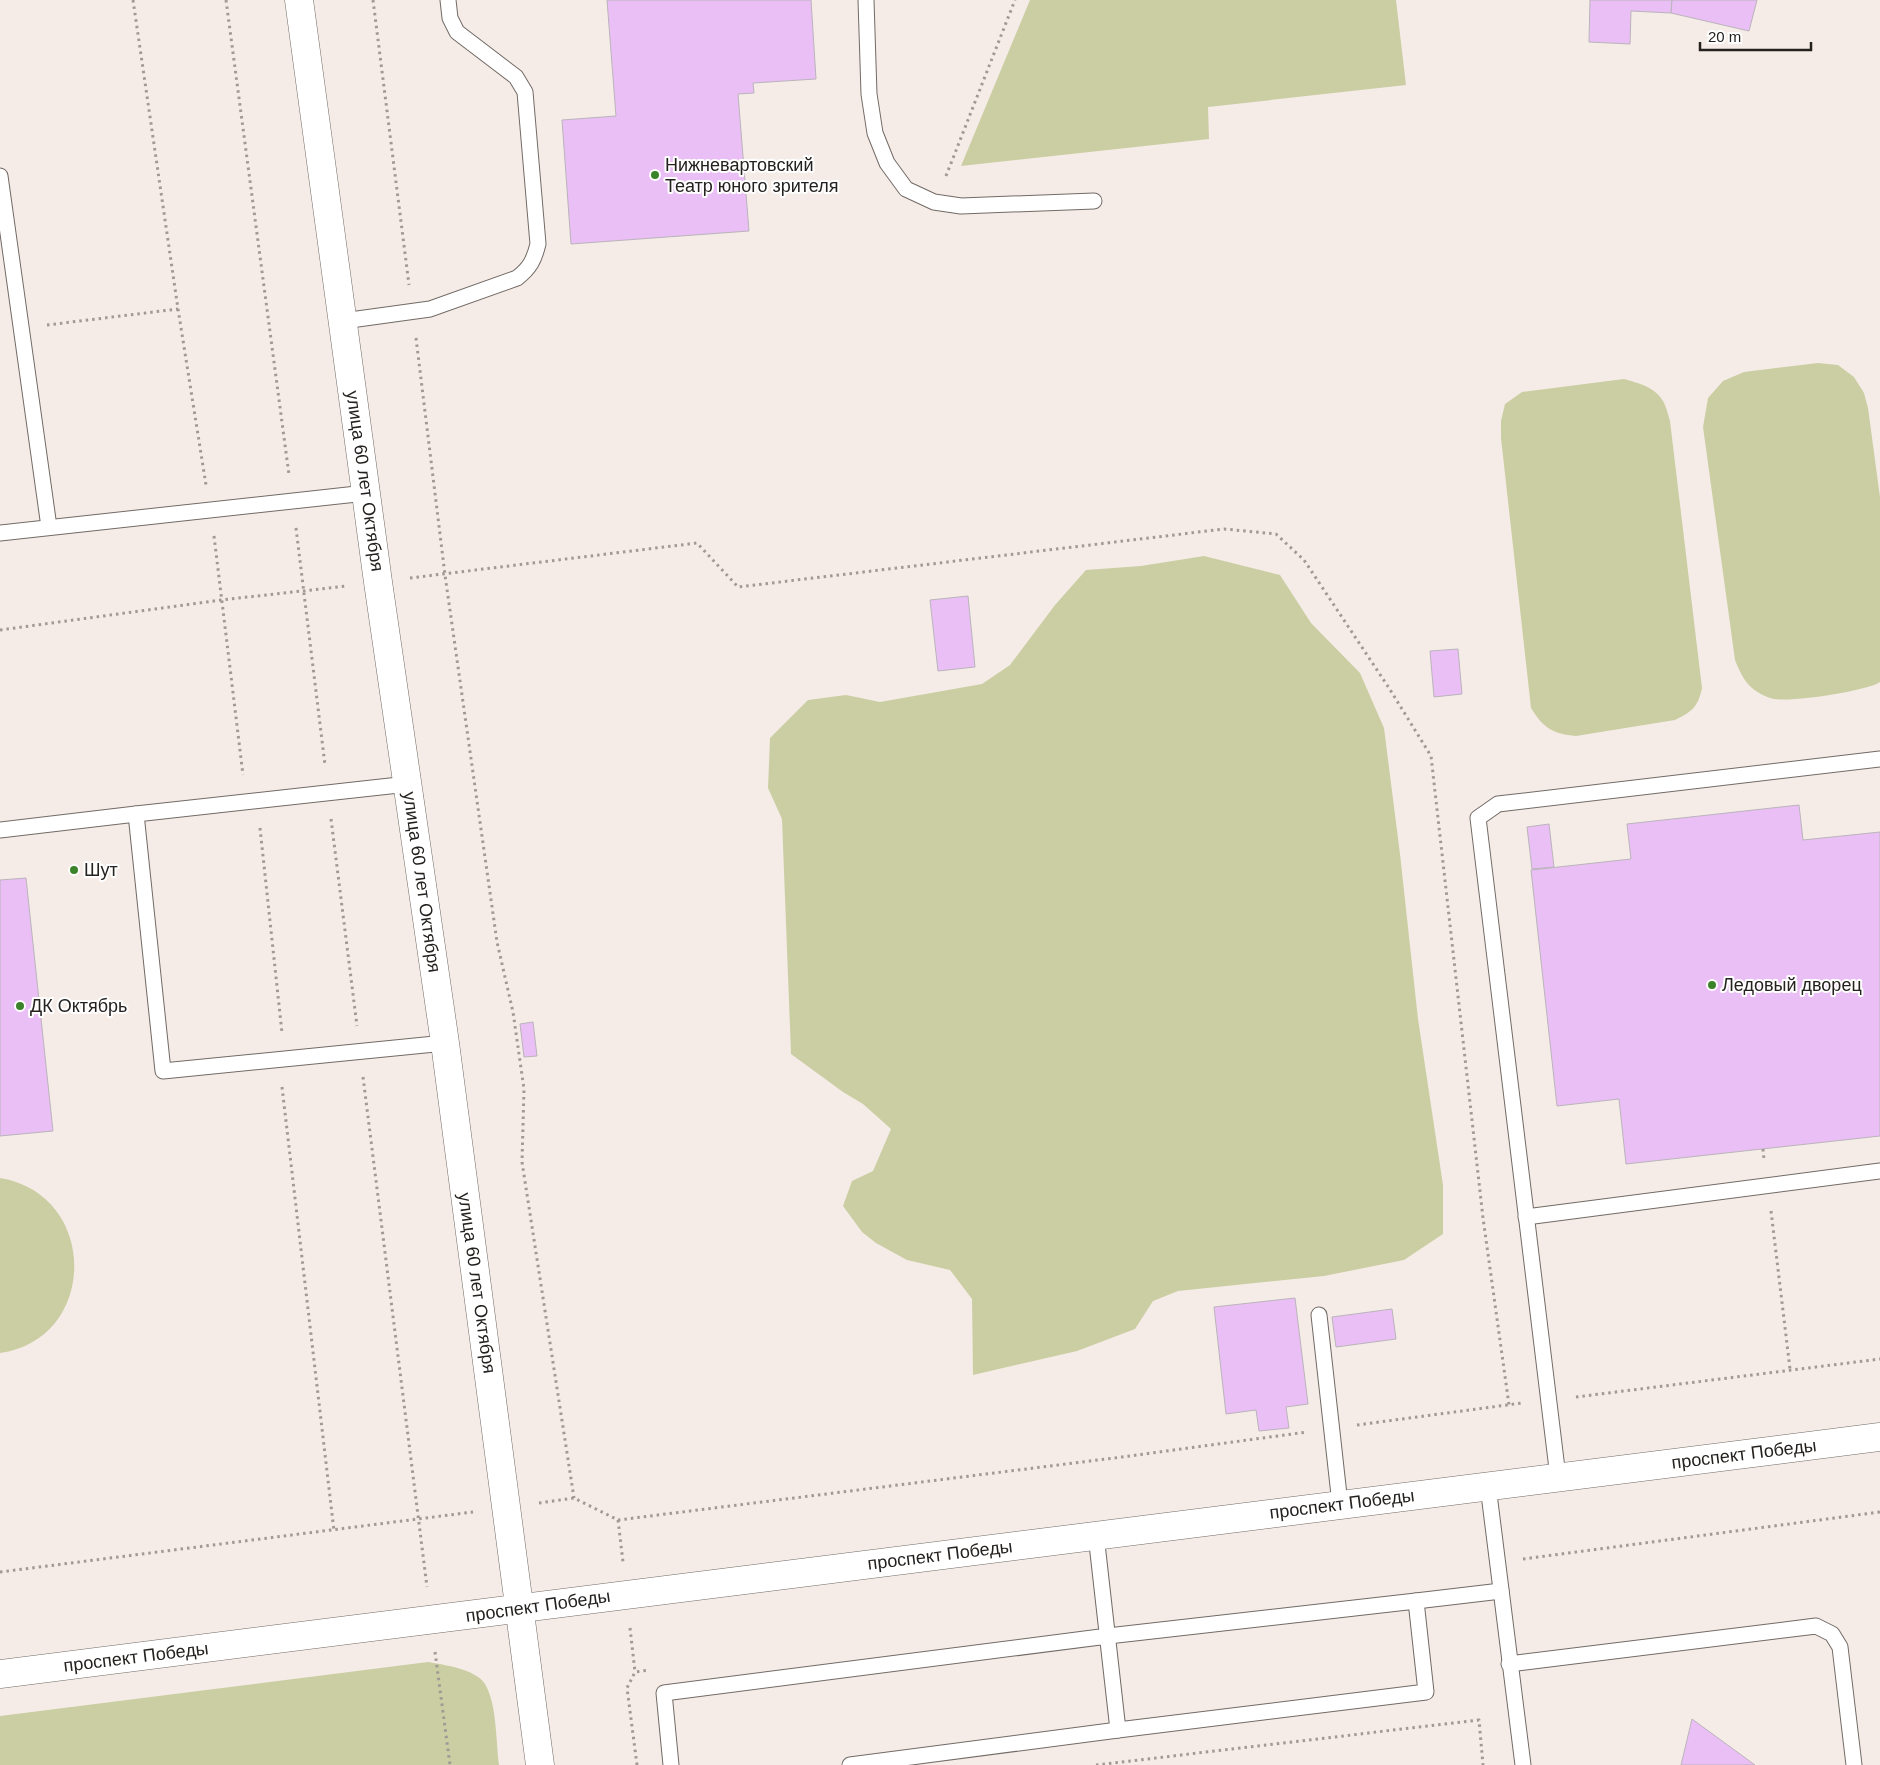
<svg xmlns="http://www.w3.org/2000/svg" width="1880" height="1765" font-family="Helvetica,sans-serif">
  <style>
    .green { fill: #cbcea3 }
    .building { fill: #eabff5; stroke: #bab4bb }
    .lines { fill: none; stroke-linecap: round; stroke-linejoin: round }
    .lane-casing { stroke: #726a66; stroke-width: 17 }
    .secondary-casing { stroke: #726a66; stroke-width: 29 }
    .path { stroke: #a09995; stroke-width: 3; stroke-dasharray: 2.5 4; stroke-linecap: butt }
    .lane { stroke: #fff; stroke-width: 15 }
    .secondary { stroke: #fff; stroke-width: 28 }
    .poi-dot { fill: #3b8329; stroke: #fff; stroke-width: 2 }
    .labels { text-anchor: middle; stroke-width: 4; stroke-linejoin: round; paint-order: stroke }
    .poi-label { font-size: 18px; fill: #24211f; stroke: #fff; text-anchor: start }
    .street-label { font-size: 18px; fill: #24211f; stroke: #fff }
  </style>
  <rect width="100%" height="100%" fill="#f5ece7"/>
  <g class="green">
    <path d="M1030 0H1396L1406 85 1208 107 1209 139 961 166Z"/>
    <path d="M1818 363 1838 365 1854 377 1864 393 1868 408 1880 497V682C1868 691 1784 704 1770 698 1749 690 1743 680 1735 660L1703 427 1708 398 1723 381 1744 372Z"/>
    <path d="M1624 379C1638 383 1655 387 1663 401 1666 406 1668 414 1670 421L1702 688C1698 707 1692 712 1675 720L1576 736C1553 734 1543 728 1531 708L1501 438V421L1505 404 1522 392Z"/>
    <path d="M1204 556 1280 575 1311 623 1360 673 1384 728 1400 854 1418 1019 1443 1185V1234L1404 1260 1324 1276 1178 1291 1153 1301 1135 1329 1077 1351 973 1375 972 1299 950 1270 907 1260 876 1243 862 1232 843 1206 852 1181 873 1171 891 1129 863 1104 843 1092 791 1054 782 819 768 788 770 738 808 700 846 695 880 702 982 684 1010 665 1055 605 1086 570 1141 566Z"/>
    <path d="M0 1178C99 1194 99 1339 0 1353Z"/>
    <path d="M428 1662C444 1665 476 1669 485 1684 497 1704 496 1742 499 1765H0V1716Z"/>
  </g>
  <g class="building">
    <path d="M607 0H811L816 79 753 83 754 93 738 94 749 231 571 244 562 120 616 116Z"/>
    <path d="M1590 0H1672L1671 13 1631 11 1630 44 1589 42Z"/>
    <path d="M1672 0H1757L1749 31 1671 13Z"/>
    <path d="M968 596 975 667 938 671 930 600Z"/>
    <path d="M1458 649 1462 694 1434 697 1430 651Z"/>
    <path d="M1799 805 1803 840 1880 832V1136L1626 1164 1619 1099 1557 1106 1531 870 1631 859 1627 824Z"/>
    <path d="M1549 824 1554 867 1532 869 1527 827Z"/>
    <path d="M26 878 53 1131 0 1136V880Z"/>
    <path d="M533 1022 537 1056 524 1057 520 1024Z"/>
    <path d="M1295 1298 1308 1404 1286 1407 1289 1428 1259 1431 1256 1410 1226 1414 1214 1307Z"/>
    <path d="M1392 1309 1396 1339 1336 1347 1332 1317Z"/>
    <path d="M1692 1719 1755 1765H1681Z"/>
  </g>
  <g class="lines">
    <g class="lane-casing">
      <g id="lane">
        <path d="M866 0 869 94 875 133 887 163 906 189 934 202 961 206 1094 201"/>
        <path d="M0 176 49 527"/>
        <path d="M343 321 430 309 517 278C530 268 534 260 538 244L525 92 516 77 457 32 450 18 448 0"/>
        <path d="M0 533 366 493"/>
        <path d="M408 784 136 814 163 1071 445 1043"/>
        <path d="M0 830 136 814"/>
        <path d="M1526 1217 1880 1171"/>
        <path d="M1319 1315 1340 1504"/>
        <path d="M1558 1477 1478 818 1498 804 1880 759"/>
        <path d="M1488 1486 1523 1765"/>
        <path d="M1416 1601 1501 1591"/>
        <path d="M1509 1664 1816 1626 1832 1634 1840 1647 1854 1765"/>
        <path d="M671 1765 664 1693 1108 1636 1416 1601 1426 1692 1118 1730C1111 1665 1103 1600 1096 1535"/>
        <path d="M850 1765 1118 1730"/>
      </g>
    </g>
    <g class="secondary-casing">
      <g id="secondary">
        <path d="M299 0 378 582 445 1043 540 1765"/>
        <path d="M0 1674 1880 1437"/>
      </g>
    </g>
    <g class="path">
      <path d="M133 0 178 309 206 485"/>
      <path d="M226 0 289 475"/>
      <path d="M373 0 409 285"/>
      <path d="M946 176 1015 0"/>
      <path d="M47 325 178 309"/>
      <path d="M416 338 445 575 497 942 513 1012 524 1089 522 1162 574 1498"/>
      <path d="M296 528 325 765"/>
      <path d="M214 536 243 775"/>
      <path d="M410 578 697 543 738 587 1224 529 1276 534 1304 560 1389 688 1431 756 1483 1218 1509 1405"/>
      <path d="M0 630 221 600 347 586"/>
      <path d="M331 819 357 1026"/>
      <path d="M260 828 282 1033"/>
      <path d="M363 1077 427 1587"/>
      <path d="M282 1087 334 1531"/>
      <path d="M1763 1149 1764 1160"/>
      <path d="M1771 1211 1790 1369"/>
      <path d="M1576 1397 1880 1359"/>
      <path d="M1357 1425 1522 1403"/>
      <path d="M539 1503 574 1498 618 1520 1122 1457 1307 1432"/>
      <path d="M618 1520 623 1562"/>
      <path d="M1523 1559 1880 1512"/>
      <path d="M0 1572 473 1512"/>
      <path d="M630 1628 635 1672"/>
      <path d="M435 1652 450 1765"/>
      <path d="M637 1765 627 1688 635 1672 649 1670"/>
      <path d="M1096 1765 1479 1720 1483 1765"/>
    </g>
    <use href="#lane" class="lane"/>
    <use href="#secondary" class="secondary"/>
  </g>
  <g class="poi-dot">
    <circle cx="655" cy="175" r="5"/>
    <circle cx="74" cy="870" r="5"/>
    <circle cx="1712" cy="985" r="5"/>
    <circle cx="20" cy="1006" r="5"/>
  </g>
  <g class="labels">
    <g class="poi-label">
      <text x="665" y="171">Нижневартовский<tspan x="665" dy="21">Театр юного зрителя</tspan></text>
      <text x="84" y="876">Шут</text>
      <text x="1722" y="991">Ледовый дворец</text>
      <text x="30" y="1012">ДК Октябрь</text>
    </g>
    <g class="street-label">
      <text transform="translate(365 481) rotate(82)" y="6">улица 60 лет Октября</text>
      <text transform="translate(422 882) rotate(82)" y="6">улица 60 лет Октября</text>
      <text transform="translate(477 1283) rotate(82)" y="6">улица 60 лет Октября</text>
      <text transform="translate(1744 1454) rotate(-7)" y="6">проспект Победы</text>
      <text transform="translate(1342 1504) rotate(-7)" y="6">проспект Победы</text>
      <text transform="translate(940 1555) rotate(-7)" y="6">проспект Победы</text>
      <text transform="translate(538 1606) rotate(-8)" y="6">проспект Победы</text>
      <text transform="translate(136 1657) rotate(-7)" y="6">проспект Победы</text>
    </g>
  </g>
  <path d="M1700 42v8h111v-8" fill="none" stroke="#24211f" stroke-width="2.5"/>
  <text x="1708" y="42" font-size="15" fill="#24211f" stroke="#ffffff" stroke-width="4" paint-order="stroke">20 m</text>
</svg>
